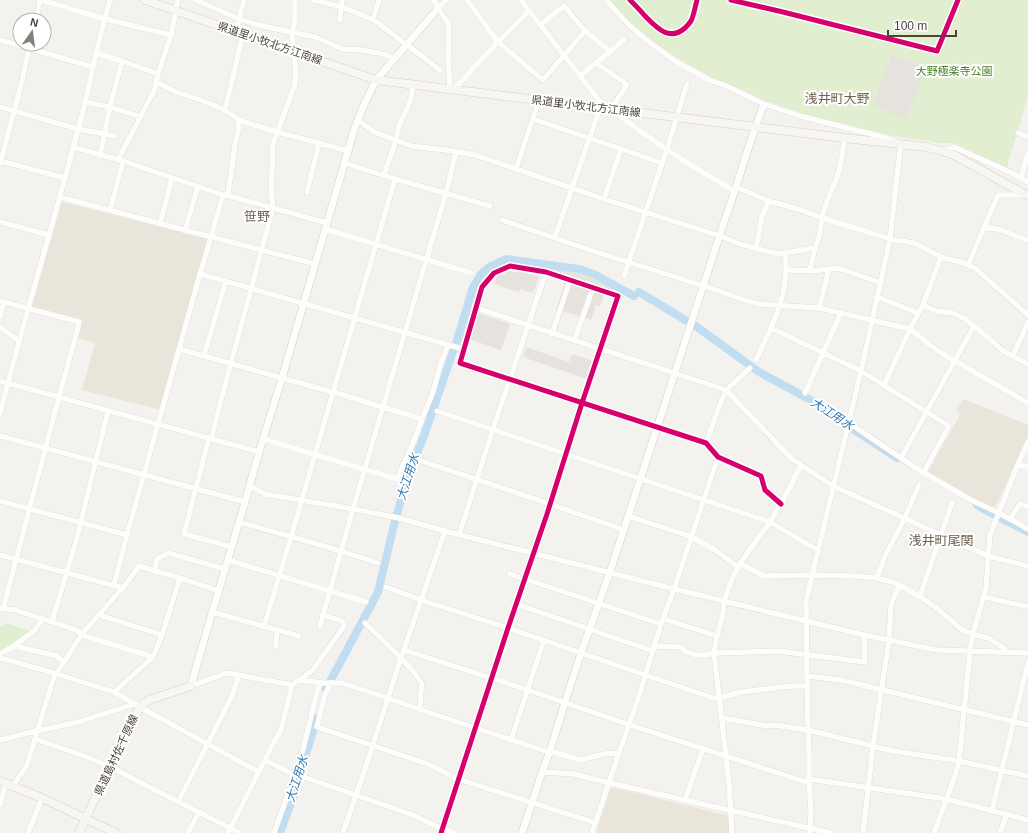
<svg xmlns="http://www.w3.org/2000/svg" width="1028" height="833" font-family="Arial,'Noto Sans JP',sans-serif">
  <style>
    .education { fill: #eae5da }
    .green { fill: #e1eecf }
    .parking { fill: #e6e3df }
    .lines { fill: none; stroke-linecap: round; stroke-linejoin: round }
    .river { stroke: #c0ddf1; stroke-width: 8 }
    .minor-casing { stroke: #d2d0cb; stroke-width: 6 }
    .tertiary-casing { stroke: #d2d0cb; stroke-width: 8 }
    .secondary-casing { stroke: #d3cfc5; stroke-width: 9 }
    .minor { stroke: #fdfdfc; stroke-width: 5.5 }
    .tertiary { stroke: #fdfdfc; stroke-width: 7 }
    .secondary { stroke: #f7f6f1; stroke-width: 8 }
    .cycleway-casing { stroke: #fff; stroke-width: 8 }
    .cycleway { stroke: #d6006c; stroke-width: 5 }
    .labels { text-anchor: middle; stroke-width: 4; stroke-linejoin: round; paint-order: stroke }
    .street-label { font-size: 11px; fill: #4b4439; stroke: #fff }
    .park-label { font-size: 11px; fill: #4a7f2a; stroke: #fff }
    .water-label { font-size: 12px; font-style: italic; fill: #2e7ab2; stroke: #fff }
    .quarter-label { font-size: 13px; fill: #6e6250; stroke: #fff }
  </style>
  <rect width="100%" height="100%" fill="#f4f2ee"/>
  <g class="education">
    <path d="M62 202 207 239 161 410 82 390 95 343 77 338 83 320 32 306Z"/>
    <path d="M963 399 1028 425V435L996 506 989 508 928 472 960 415 957 410Z"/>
    <path d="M612 788H615L729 816 730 833H596L610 791Z"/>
  </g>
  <g class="green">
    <path d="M609 0H1028V95L1007 167 953 143H940L894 136 808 115 766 101 707 75 677 58 655 42 631 23Z"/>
    <path d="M6 623 30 631 0 651V627Z"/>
  </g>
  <g class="parking">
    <path d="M892 54 926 68 906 119 873 106Z"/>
    <path d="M506 261 583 274 614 288 613 291 549 270 515 264 505 265 489 274 482 283 462 345 458 344 476 286 480 279 488 271Z"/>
    <path d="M506 270 516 273 517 270 539 277 533 293 520 289 519 292 494 284 498 273 504 275Z"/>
    <path d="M566 280 605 293 600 306 596 305 591 320 556 309Z"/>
    <path d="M478 313 510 324 501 350 469 339Z"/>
    <path d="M526 347 569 362 572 354 593 361 587 379 523 357Z"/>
  </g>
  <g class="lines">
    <g class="river">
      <path d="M639 293V292L697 327 759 372 820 405 854 430 897 458"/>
      <path d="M977 505 991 513 1028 532"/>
      <path d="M326 689 378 592 394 525 407 478 424 436 457 340 473 287 481 274 489 267 506 259 579 269 594 274 634 296"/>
      <path d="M280 833 293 797 317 718"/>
    </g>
    <g class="minor-casing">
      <g id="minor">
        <path d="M42 0 105 19 171 35"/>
        <path d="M196 0 239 19 258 25 315 37 343 49 361 50 379 53 395 58"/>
        <path d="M313 0 342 7 374 20 440 70"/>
        <path d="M434 0 438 8 448 23 449 29 448 59 450 89"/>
        <path d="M467 0 498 42 543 80 585 31"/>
        <path d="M521 0 605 108"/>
        <path d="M606 0 628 24 645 39 675 61 709 80 724 85 764 104 800 116 887 138 901 144 898 169 890 239 861 371 806 601 807 676 808 730 809 752V783L811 811 810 833"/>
        <path d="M436 10 446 0"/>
        <path d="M175 11 178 0"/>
        <path d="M373 19 379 0"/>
        <path d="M36 20 40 0"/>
        <path d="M340 20 342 0"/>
        <path d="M540 25 564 6 585 31 605 47 610 52"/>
        <path d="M236 31 244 0"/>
        <path d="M0 40 93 67"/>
        <path d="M96 53 122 61 158 74"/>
        <path d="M596 63 621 80 627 85 611 109C650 140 692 167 735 191"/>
        <path d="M580 76 624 40"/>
        <path d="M156 82 176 92 201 100 225 110 241 121 277 132 348 151"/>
        <path d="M454 89 498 42 529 11"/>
        <path d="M85 102 110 107 141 117"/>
        <path d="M0 107 78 129 115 136"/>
        <path d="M225 110 243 34"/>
        <path d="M533 119 662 163"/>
        <path d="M358 120 374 132 411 146 446 150 475 155 604 199 720 236 740 244 778 254 815 248C820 238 820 229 822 218 824 205 831 193 836 180 841 167 843 152 844 138"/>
        <path d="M1018 133 1028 137"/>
        <path d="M73 147 123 161 223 195H226L228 193 233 160 235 144 238 132 239 120"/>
        <path d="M942 151 954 147 1012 173 1028 182"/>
        <path d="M100 155 110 107 122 61"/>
        <path d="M118 160 155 89 158 74 171 35 176 11"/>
        <path d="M0 161 65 178"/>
        <path d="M344 163 395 179 490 206"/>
        <path d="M0 164 22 81 30 44"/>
        <path d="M516 169 539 100"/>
        <path d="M384 175 396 140 399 125 406 111 411 98 413 84"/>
        <path d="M1021 178 1028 152"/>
        <path d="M736 187 769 201 801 210 822 218 871 233 890 239 914 243 941 257 964 263 976 269 1028 315"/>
        <path d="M307 192 319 143"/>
        <path d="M226 195 327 223"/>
        <path d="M59 197 315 264"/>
        <path d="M604 199 621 149"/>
        <path d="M110 210 123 161"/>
        <path d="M502 220 599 253 704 286 751 302 759 304 819 308 910 329 931 346 943 354 1028 403"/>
        <path d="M0 222 49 235"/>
        <path d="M160 224 172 178"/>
        <path d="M325 229 471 273"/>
        <path d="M983 229C995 224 1015 237 1028 240"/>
        <path d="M185 231 198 186"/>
        <path d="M555 237 600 108"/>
        <path d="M756 249 762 216 769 201"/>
        <path d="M968 265 998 195H1026"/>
        <path d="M787 270 813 271 838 268 881 283"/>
        <path d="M810 270 815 248"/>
        <path d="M200 274 463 349"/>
        <path d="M624 276 667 149 687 84"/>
        <path d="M877 297 918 313"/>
        <path d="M0 301 79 322V324L59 397 3 609"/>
        <path d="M923 305 936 311 953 313 965 319 992 341 1003 351 1028 364"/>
        <path d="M476 308 726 390 792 459 833 486 988 556 1028 566"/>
        <path d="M819 308 829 269"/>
        <path d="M0 317 4 302"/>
        <path d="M0 327 19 341"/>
        <path d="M771 328 861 371 949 426 925 470"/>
        <path d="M552 334 570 280"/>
        <path d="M574 341 593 288"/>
        <path d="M179 349 343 395 422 419"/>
        <path d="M204 356 226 281"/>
        <path d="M1013 356 1028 322"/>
        <path d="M756 360C772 326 791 291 785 253"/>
        <path d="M0 381 259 452"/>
        <path d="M884 385 910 329 923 305 941 257"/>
        <path d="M805 393 841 313"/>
        <path d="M437 411 770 522 819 551"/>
        <path d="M0 414C24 318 53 225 78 130 90 87 97 43 110 0"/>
        <path d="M848 422 914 467 971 500 999 513 1028 529"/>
        <path d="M0 436 245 502"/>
        <path d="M209 438 184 534 232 547"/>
        <path d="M211 439 231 363 273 208 271 187 272 172 273 144 294 87 296 76 292 32 295 22V0"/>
        <path d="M263 439 397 479 412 445 422 419 433 392 440 366 448 345"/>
        <path d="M706 443 717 412 726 390 750 368"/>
        <path d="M901 458 974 326"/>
        <path d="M418 460 550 504 624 530"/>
        <path d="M1018 464 1028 467"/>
        <path d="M250 486 265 494 353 509 399 518 445 531 674 589 864 635 889 640 922 647 937 650 1028 653"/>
        <path d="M0 501 127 535"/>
        <path d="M628 516 692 537 715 550 738 567"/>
        <path d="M1010 519 1020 504 1028 507"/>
        <path d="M239 522 341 551 378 563"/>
        <path d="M459 535 493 429 546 272"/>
        <path d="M0 555 123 588"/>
        <path d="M228 560 366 602"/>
        <path d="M740 563 764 576 812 575 855 576 877 578 896 583 922 598 938 609 962 630 973 634 988 638 1004 648 1006 651"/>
        <path d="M154 571 157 559 168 553 225 569"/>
        <path d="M510 574 661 624"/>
        <path d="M877 578 885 556 902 524 919 485"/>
        <path d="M114 585 127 535 200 274 211 237 223 195"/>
        <path d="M386 587 421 600 508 628 716 699 741 692 791 686H807"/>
        <path d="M920 596 952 503"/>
        <path d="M984 597 1028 607"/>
        <path d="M516 604 653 651"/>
        <path d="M0 608 15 610 52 622 76 630 85 636 153 657"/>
        <path d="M212 612 299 636"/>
        <path d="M99 615 162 635"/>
        <path d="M664 619 717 636"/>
        <path d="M52 622 77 538 108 411"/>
        <path d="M365 623 397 654 413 671 421 682 422 685 420 699 421 710"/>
        <path d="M264 626 291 537 395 179"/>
        <path d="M320 626 353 509 446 193 456 152"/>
        <path d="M14 646 57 656 63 662"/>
        <path d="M276 646 277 630"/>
        <path d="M655 646 680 647 687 652 695 655H705L714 653 778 651 865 662 864 635"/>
        <path d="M404 650 528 690 630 725 809 783"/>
        <path d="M0 654 14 646 35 630 43 619"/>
        <path d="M0 658 47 671 114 692 140 707 259 772"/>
        <path d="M807 676 841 680 1028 725"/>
        <path d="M299 680 323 683H342L388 698 421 710 545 751H550L580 760 603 754 619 753"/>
        <path d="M331 683C324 692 320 715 317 727L428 764 458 779 596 823"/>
        <path d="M191 686 227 673 292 685"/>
        <path d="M114 692 153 657 162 635 180 578 219 591"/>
        <path d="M722 718 767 726 775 725 808 730 893 751 959 761 1028 776"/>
        <path d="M35 739 87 757 111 767 145 785 240 833"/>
        <path d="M0 740 32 732 79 722 134 704"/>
        <path d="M511 740 544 640"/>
        <path d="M265 760 294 775H298L413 815 442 829 456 833"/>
        <path d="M542 772 574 774 609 783 831 833"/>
        <path d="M809 779 946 799 1028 820"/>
        <path d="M13 786 27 765 53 680 56 674 82 634 126 584 139 566 180 578"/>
        <path d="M685 800 703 749"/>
        <path d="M178 802 231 698 239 675"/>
        <path d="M0 805 6 783"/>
        <path d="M992 810 1028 663"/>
        <path d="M28 833 42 798"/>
        <path d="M188 833 199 812"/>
        <path d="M228 833 275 740 281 730 292 685 312 671 342 629 344 625 342 621 323 615"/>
        <path d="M274 833C284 804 296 775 304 745 310 724 313 703 320 683"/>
        <path d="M343 833 365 769 401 658 445 531"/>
        <path d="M441 833 508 628 547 514 582 403 618 296 546 272 510 266 494 273 482 287 460 363 706 443 718 457 761 476 765 490 781 504"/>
        <path d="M592 833 619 753 639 696 661 624 674 589 718 457"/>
        <path d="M732 833 729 782 714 653 717 636 723 613 724 601 732 579 738 567 748 552 770 522 792 484 795 476 801 466"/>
        <path d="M863 833 873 746 889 640 891 606 894 597 900 585"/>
        <path d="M934 833 956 773 959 761 970 651 973 634 986 588 990 535 1018 464 1028 442"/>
        <path d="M1000 833 1007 814"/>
      </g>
    </g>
    <g class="tertiary-casing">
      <g id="tertiary">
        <path d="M191 686 202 647 245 502 259 452 282 378 355 127 364 105 376 80 434 13"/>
        <path d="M522 833 542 772 550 751 565 702 581 653 610 572 725 219C739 181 749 142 764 104"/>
      </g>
    </g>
    <g class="secondary-casing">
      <g id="secondary">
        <path d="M145 0 376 80 844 138 926 147 942 151 954 155 1028 196"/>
        <path d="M0 781 42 798 116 833"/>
        <path d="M79 833 127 730 140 707 149 700 191 686"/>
      </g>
    </g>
    <use href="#minor" class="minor"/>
    <use href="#tertiary" class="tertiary"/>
    <use href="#secondary" class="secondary"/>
    <g class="cycleway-casing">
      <g id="cycleway">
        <path d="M630 0C635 5 640 10 645 16 656 27 669 42 685 28 687 26 689 24 691 21 694 15 695 7 697 0"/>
        <path d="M731 0 783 12 937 51 958 0"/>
        <path d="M441 833 508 628 547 514 582 403 618 296 546 272 510 266 494 273 482 287 460 363 706 443 718 457 761 476 765 490 781 504"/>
      </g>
    </g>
    <use href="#cycleway" class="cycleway"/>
  </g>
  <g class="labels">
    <g class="street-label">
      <text transform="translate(270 43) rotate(19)" y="4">県道里小牧北方江南線</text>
      <text transform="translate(586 106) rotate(7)" y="4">県道里小牧北方江南線</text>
      <text transform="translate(116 755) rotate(-65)" y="4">県道島村佐千原線</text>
    </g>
    <g class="park-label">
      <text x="954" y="75">大野極楽寺公園</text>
    </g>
    <g class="water-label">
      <text transform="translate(832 414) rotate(33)" y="4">大江用水</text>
      <text transform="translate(408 477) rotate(-72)" y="4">大江用水</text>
      <text transform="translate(297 779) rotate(-72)" y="4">大江用水</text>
    </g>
    <g class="quarter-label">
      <text x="837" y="103">浅井町大野</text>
      <text x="257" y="221">笹野</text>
      <text x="941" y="545">浅井町尾関</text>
    </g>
  </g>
  <g transform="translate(32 32) rotate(14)"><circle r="19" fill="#ffffff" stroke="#b7b4b0"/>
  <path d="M0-3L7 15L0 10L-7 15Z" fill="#868178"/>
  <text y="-6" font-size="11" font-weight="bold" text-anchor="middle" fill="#4b4439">N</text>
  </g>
  <path d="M888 30v6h68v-6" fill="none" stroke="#4b4439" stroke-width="2"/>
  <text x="894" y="30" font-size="12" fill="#4b4439" stroke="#ffffff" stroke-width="3" paint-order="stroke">100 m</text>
</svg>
